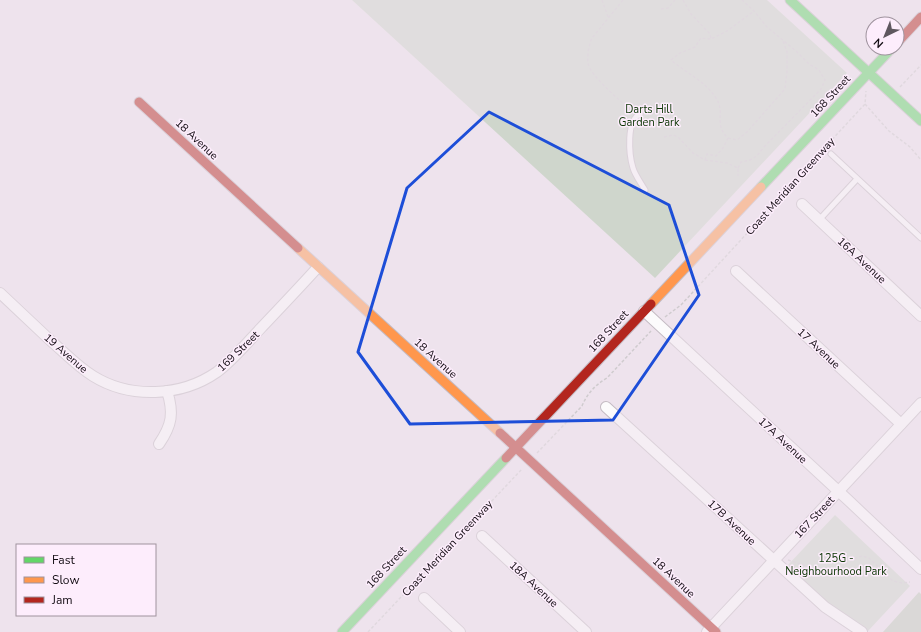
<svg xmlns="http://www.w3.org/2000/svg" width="921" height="632" font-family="'Nunito Sans',sans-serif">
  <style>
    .green { fill: #cfd6cc }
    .forest { fill: #c0cbbc }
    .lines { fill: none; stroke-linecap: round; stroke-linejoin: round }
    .lane-casing { stroke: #c4bbc3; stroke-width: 7 }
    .street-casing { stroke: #c4bbc3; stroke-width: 12 }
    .fast-casing { stroke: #c4bbc3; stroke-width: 11 }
    .slow-casing { stroke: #c4bbc3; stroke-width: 11 }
    .jam-casing { stroke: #c4bbc3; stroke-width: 11 }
    .path { stroke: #cfcbce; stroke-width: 1.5; stroke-dasharray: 3 2; stroke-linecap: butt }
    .lane { stroke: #fcfbfc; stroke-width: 5 }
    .street { stroke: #fcfbfc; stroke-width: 10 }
    .fast { stroke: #63d668; stroke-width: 9 }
    .slow { stroke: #ff974d; stroke-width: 9 }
    .jam { stroke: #b3261e; stroke-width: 9 }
    .marked { fill: none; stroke: #1d4ed8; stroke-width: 3; stroke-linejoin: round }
    .labels { text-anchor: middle; stroke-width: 3; stroke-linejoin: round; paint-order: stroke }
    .street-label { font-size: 11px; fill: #120b12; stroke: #fdedfc }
    .park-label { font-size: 11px; fill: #0a3402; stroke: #fdedfc }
  </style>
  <rect width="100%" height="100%" fill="#eee3ed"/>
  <g class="green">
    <path d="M352 0H767L847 73 655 278Z"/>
    <path d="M835 515 910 586 868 631 831 606 787 566Z"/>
  </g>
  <path class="forest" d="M919 592 921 594V632H883Z"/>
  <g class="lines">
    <g class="lane-casing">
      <g id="lane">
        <path d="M640 114C626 120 629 155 633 168 635 175 641 183 645 190"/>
        <path d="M831 154 921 238"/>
        <path d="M819 220 857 179"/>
      </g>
    </g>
    <g class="street-casing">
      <g id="street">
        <path d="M802 204 921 316"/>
        <path d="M736 271 901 424"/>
        <path d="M0 293C17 309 34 325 51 341 65 353 77 366 93 376 130 399 181 397 217 372 233 360 246 344 260 329 279 309 299 288 318 267"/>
        <path d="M644 311 848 500 921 569"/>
        <path d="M606 407 825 607 862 632"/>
        <path d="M159 444C172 425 174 413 167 391"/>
        <path d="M482 536 586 632"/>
        <path d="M424 598 460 632"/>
        <path d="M707 632 921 403"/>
      </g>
    </g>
    <g class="fast-casing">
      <g id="fast">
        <path d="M790 0 921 121"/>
        <path d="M761 187 892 48"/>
        <path d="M342 632 506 458"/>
      </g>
    </g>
    <g class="slow-casing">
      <g id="slow">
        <path d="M298 248 500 433"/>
        <path d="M651 304 761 187"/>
      </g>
    </g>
    <g class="jam-casing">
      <g id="jam">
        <path d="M897 43 921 17"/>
        <path d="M139 102 298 248"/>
        <path d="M500 433 716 632"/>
        <path d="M506 458 651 304"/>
      </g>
    </g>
    <g class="path">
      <path d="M602 0 608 17"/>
      <path d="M623 0 592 38C589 45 587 54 588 63 590 76 621 101 631 111"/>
      <path d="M683 0 691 14 710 34 711 39 727 31 754 11"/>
      <path d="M661 9 668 8 675 0"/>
      <path d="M900 87 921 65"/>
      <path d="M865 104 889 131 910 147 921 160"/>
      <path d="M664 137 673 135 678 137 693 153 705 160 707 154 716 156 723 148 728 138C713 124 726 113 716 98 705 81 686 73 671 60L680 53 695 47 701 38 711 39"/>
      <path d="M728 138 737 140 747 132 785 89 787 71V52L783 41"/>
      <path d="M705 160 727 163 738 168V176"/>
      <path d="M738 168 741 162C754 160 756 157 764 147L821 89 825 80 819 70 809 64 796 51 767 27 754 11 742 0"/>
      <path d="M787 188 791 192"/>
      <path d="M665 317 681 305 751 229 755 227 780 201 787 188 865 104 866 91"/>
      <path d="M537 453 582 406C587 394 595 385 607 378L651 331"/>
      <path d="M788 560 816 569 825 576 836 571 853 559 862 556 869 558 893 581 902 583 910 582"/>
      <path d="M368 632 522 469"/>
    </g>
    <use href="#lane" class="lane"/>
    <use href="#street" class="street"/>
    <use href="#fast" class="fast"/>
    <use href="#slow" class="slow"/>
    <use href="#jam" class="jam"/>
  </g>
  <path d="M0 0H921V632H0ZM489 112 669 205 699 295 613 420 410 424 358 352 407 188Z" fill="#eee3ed" fill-opacity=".55" fill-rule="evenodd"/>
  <path class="marked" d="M489 112 669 205 699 295 613 420 410 424 358 352 407 188Z"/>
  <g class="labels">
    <g class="street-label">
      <text transform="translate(830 96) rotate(-47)" y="4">168 Street</text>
      <text transform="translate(197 139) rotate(43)" y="4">18 Avenue</text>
      <text transform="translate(790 186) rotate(-48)" y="4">Coast Meridian Greenway</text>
      <text transform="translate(862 260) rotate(43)" y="4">16A Avenue</text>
      <text transform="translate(608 331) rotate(-47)" y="4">168 Street</text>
      <text transform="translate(819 348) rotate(43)" y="4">17 Avenue</text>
      <text transform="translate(238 351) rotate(-44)" y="4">169 Street</text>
      <text transform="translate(66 353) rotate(41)" y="4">19 Avenue</text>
      <text transform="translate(436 358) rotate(42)" y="4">18 Avenue</text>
      <text transform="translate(783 440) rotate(43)" y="4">17A Avenue</text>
      <text transform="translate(814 517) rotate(-47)" y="4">167 Street</text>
      <text transform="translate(732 522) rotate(43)" y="4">17B Avenue</text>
      <text transform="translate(447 548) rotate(-47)" y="4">Coast Meridian Greenway</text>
      <text transform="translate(386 567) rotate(-47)" y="4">168 Street</text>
      <text transform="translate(674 577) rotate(43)" y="4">18 Avenue</text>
      <text transform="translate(534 584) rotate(43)" y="4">18A Avenue</text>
    </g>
    <g class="park-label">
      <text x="649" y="113">Darts Hill<tspan x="649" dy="13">Garden Park</tspan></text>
      <text x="836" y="562">125G -<tspan x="836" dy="13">Neighbourhood Park</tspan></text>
    </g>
  </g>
  <rect x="16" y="544" width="140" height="72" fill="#fdedfc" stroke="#9f939e"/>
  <rect x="24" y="557" width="20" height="6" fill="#63d668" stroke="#9f939e"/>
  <text x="52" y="564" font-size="12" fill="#120b12">Fast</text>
  <rect x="24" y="577" width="20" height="6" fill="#ff974d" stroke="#9f939e"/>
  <text x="52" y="584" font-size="12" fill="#120b12">Slow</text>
  <rect x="24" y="597" width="20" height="6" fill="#b3261e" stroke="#9f939e"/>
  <text x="52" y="604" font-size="12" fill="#120b12">Jam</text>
  <g transform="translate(885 36) rotate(223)"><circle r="19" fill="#fdedfc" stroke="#9f939e"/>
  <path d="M0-3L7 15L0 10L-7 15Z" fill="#5f575f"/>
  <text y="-6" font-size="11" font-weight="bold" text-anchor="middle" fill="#120b12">N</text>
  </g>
</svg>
